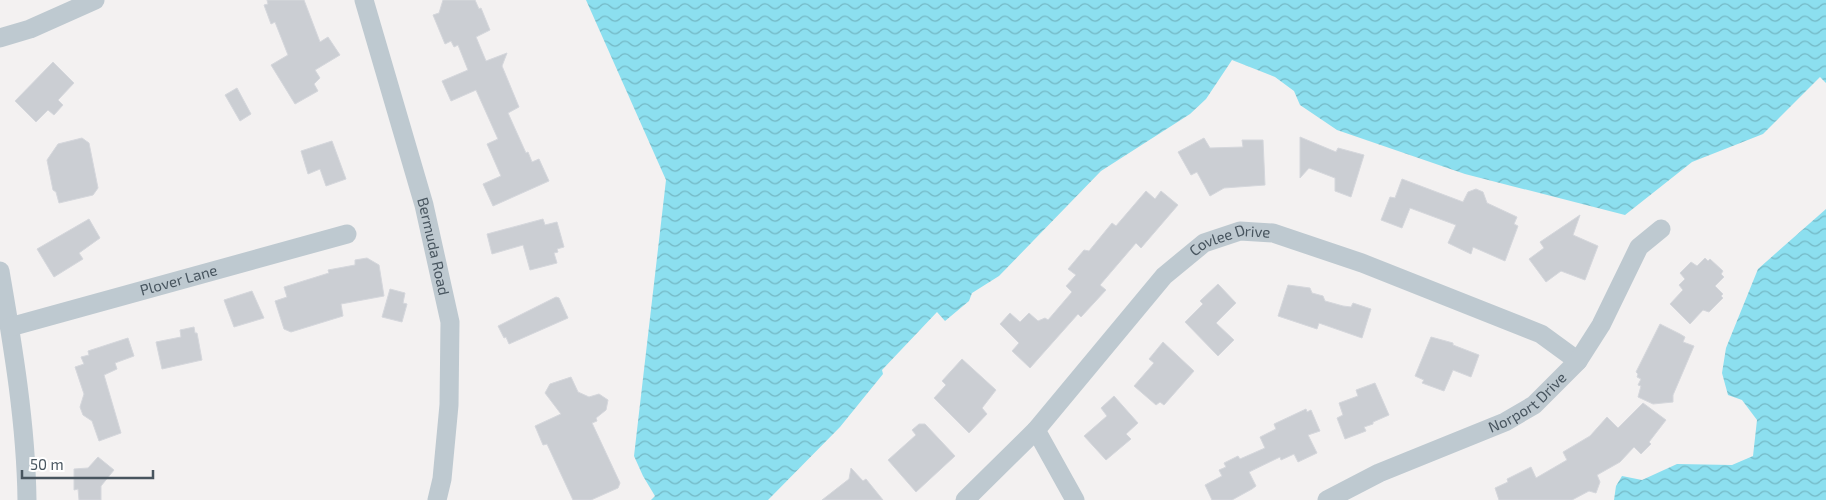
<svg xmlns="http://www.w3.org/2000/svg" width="1826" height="500" font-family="'Exo 2',sans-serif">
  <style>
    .water { fill: url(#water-waves) }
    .building { fill: #cbced3; stroke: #d5d7dc }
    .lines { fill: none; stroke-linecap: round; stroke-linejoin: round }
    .minor { stroke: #bec9d0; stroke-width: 19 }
    .labels { text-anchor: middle; stroke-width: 4; stroke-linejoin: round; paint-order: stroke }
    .street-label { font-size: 15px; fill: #48555f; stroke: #fff }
  </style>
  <defs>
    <pattern id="water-waves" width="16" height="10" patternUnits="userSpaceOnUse" patternTransform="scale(1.25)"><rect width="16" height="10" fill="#8cdfef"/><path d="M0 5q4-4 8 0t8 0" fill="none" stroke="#74b8c5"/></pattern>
  </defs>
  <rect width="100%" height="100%" fill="#f3f1f1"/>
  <g class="water">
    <path d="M586 0H1826V83L1820 77 1763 134 1692 162 1625 215 1465 174 1337 130 1300 105 1294 91 1275 77 1232 60 1206 99 1190 114 1101 171 999 276 972 293 969 301 945 321 937 312 882 370 883 374 840 427 768 500H651L655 496 643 476 634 456 666 180Z"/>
    <path d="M1826 209V500H1614L1616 486 1622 476 1642 480 1677 464 1732 465 1753 456 1757 420 1742 400 1728 395 1722 373 1726 348 1758 269Z"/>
  </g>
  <g class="building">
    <path d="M267 0H304L320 42 328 37 340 55 315 70 320 78 314 84 318 91 295 104 271 65 288 55 275 22 271 24 264 5 268 4Z"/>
    <path d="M443 0H475L479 9 481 8 490 30 476 37 486 61 507 53 502 66 519 107 508 113 526 153 528 152 532 162 539 159 549 181 493 206 483 184 501 176 487 144 498 139 476 90 451 101 442 81 468 70 458 45 454 47 451 41 445 44 433 15 439 13Z"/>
    <path d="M53 62 74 83 58 100 63 105 54 115 48 110 36 122 15 101Z"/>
    <path d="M237 88 251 114 240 121 225 95Z"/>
    <path d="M1300 137 1336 152 1338 148 1364 155 1351 197 1335 191V178L1309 168 1300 178Z"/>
    <path d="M82 138 89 143 98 188 93 195 59 203 56 192 53 190 47 160 58 144Z"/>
    <path d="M1204 138 1210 148 1243 147 1242 140H1263L1265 185 1224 188 1210 196 1197 172 1191 175 1178 152Z"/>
    <path d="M332 141 346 179 326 186 320 169 308 174 301 151Z"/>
    <path d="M1402 179 1463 202 1468 192 1476 189 1483 192 1487 203 1517 217 1514 224 1518 226 1505 261 1473 247 1471 254 1448 243 1456 225 1410 208 1402 228 1381 220 1390 197 1395 198Z"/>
    <path d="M1146 191 1155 199 1161 191 1178 205 1141 248 1136 243 1100 285 1106 290 1081 317 1078 314 1030 368 1012 351 1019 343 1000 324 1010 313 1020 322 1029 313 1038 321 1045 318 1048 320 1072 292 1066 286 1076 275 1068 269 1084 250 1089 251 1112 223 1116 226Z"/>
    <path d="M1580 215 1573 235 1598 246 1585 280 1561 271 1546 282 1529 259 1544 248 1540 242Z"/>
    <path d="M89 219 100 238 79 253 83 259 54 277 37 249Z"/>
    <path d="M543 219 545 225 557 222 564 247 557 249 558 252 554 253 557 263 530 270 523 245 492 254 487 234Z"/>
    <path d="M367 258 379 265 384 296 341 304 343 316 291 332 284 329 275 301 287 297 284 287 329 273 328 270 355 265V260Z"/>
    <path d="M1705 258 1708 261 1710 259 1723 271 1721 274 1724 277 1715 286 1723 294 1721 296 1723 298 1709 312 1703 310 1690 324 1670 304 1683 290 1679 285 1685 279 1680 273 1691 262 1697 266Z"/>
    <path d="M1218 284 1236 303 1216 323 1234 340 1218 356 1185 322 1203 304 1200 301Z"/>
    <path d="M1288 285 1310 288 1312 293 1323 296 1325 301 1343 306 1351 307 1353 303 1371 309 1362 338 1319 323 1317 329 1278 316Z"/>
    <path d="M390 289 405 293 403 303 407 304 402 322 382 317Z"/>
    <path d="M252 291 264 318 234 327 224 300Z"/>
    <path d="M556 297 559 298 568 318 509 344 506 337 504 338 498 326Z"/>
    <path d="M1660 324 1680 334 1685 337 1683 342 1694 346 1673 395V402L1653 404 1638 397 1641 386 1638 385 1641 379 1637 377 1638 374 1636 372Z"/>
    <path d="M194 327 195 333H197L202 360 162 369 156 342 181 337 180 330Z"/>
    <path d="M1431 337 1453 343V345L1479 355 1471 377 1453 370 1444 391 1422 383 1424 380 1415 376Z"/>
    <path d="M128 338 134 356 115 363 117 369 104 375 121 433 99 441 92 421 83 415 80 407 84 394 75 367 84 364 81 357 89 355 88 351Z"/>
    <path d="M1163 342 1194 371 1164 405 1160 402 1156 405 1134 386 1154 363 1149 359Z"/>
    <path d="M962 359 996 390 982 408 987 414 969 433 934 398 946 385 942 381Z"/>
    <path d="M571 377 578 392 589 397 599 394 608 400 606 410 596 418 597 421 592 423 620 483 618 488 591 500H573L547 444 543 445 535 426 561 414 545 393 550 384Z"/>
    <path d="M1375 383 1389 415 1373 422V424L1364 427 1366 431 1345 439 1337 418 1343 415 1339 403 1358 396 1356 390Z"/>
    <path d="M1114 396 1138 423 1126 434 1131 439 1106 460 1084 436 1107 416 1101 408Z"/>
    <path d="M1643 403 1666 420 1649 442 1651 444 1641 454 1634 447 1620 462 1597 475 1600 482 1596 493 1589 491 1572 500H1499L1495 488 1508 482 1507 479 1531 467 1536 478 1567 460 1563 452 1590 436 1607 417 1618 428Z"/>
    <path d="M1306 409 1307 412 1311 410 1320 431 1308 435 1317 453 1298 462 1294 454 1281 460 1280 457 1249 472 1256 486 1252 489 1232 500H1212L1205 485 1222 476 1219 470 1226 467 1224 463 1238 456 1240 459 1265 448 1260 437 1276 429 1274 424Z"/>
    <path d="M919 424H925L955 456 916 492 888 460 916 435 912 430Z"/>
    <path d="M98 457 114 470 101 486V500H79L78 489 74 490V469L88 468Z"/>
    <path d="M851 468 863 481 866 479 883 500H822L849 479Z"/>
  </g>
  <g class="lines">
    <g class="minor">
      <path id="s1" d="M364 0 424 205 450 322 449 405 442 479 437 500"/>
      <path d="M0 38 30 29 95 0"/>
      <path d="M0 271C13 346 26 424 27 500"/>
      <path id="s2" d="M10 327 347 234"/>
      <path d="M1036 430 1075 500"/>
      <path id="s3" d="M965 500 1036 430 1164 276 1204 243 1240 231 1273 233 1362 263 1541 334 1578 361"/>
      <path id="s4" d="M1327 500 1379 473 1505 422 1534 405 1578 361 1601 325 1639 247 1661 229"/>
    </g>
  </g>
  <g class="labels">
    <g class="street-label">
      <text dy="5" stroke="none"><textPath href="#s3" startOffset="378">Covlee Drive</textPath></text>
      <text dy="5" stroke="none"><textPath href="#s1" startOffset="256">Bermuda Road</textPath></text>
      <text dy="5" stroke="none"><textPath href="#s2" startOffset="175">Plover Lane</textPath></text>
      <text dy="5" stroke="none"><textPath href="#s4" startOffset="224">Norport Drive</textPath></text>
    </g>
  </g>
  <path d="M22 470v8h131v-8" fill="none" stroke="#48555f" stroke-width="2.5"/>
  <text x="30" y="470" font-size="15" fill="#48555f" stroke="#ffffff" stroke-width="4" paint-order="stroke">50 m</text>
</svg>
